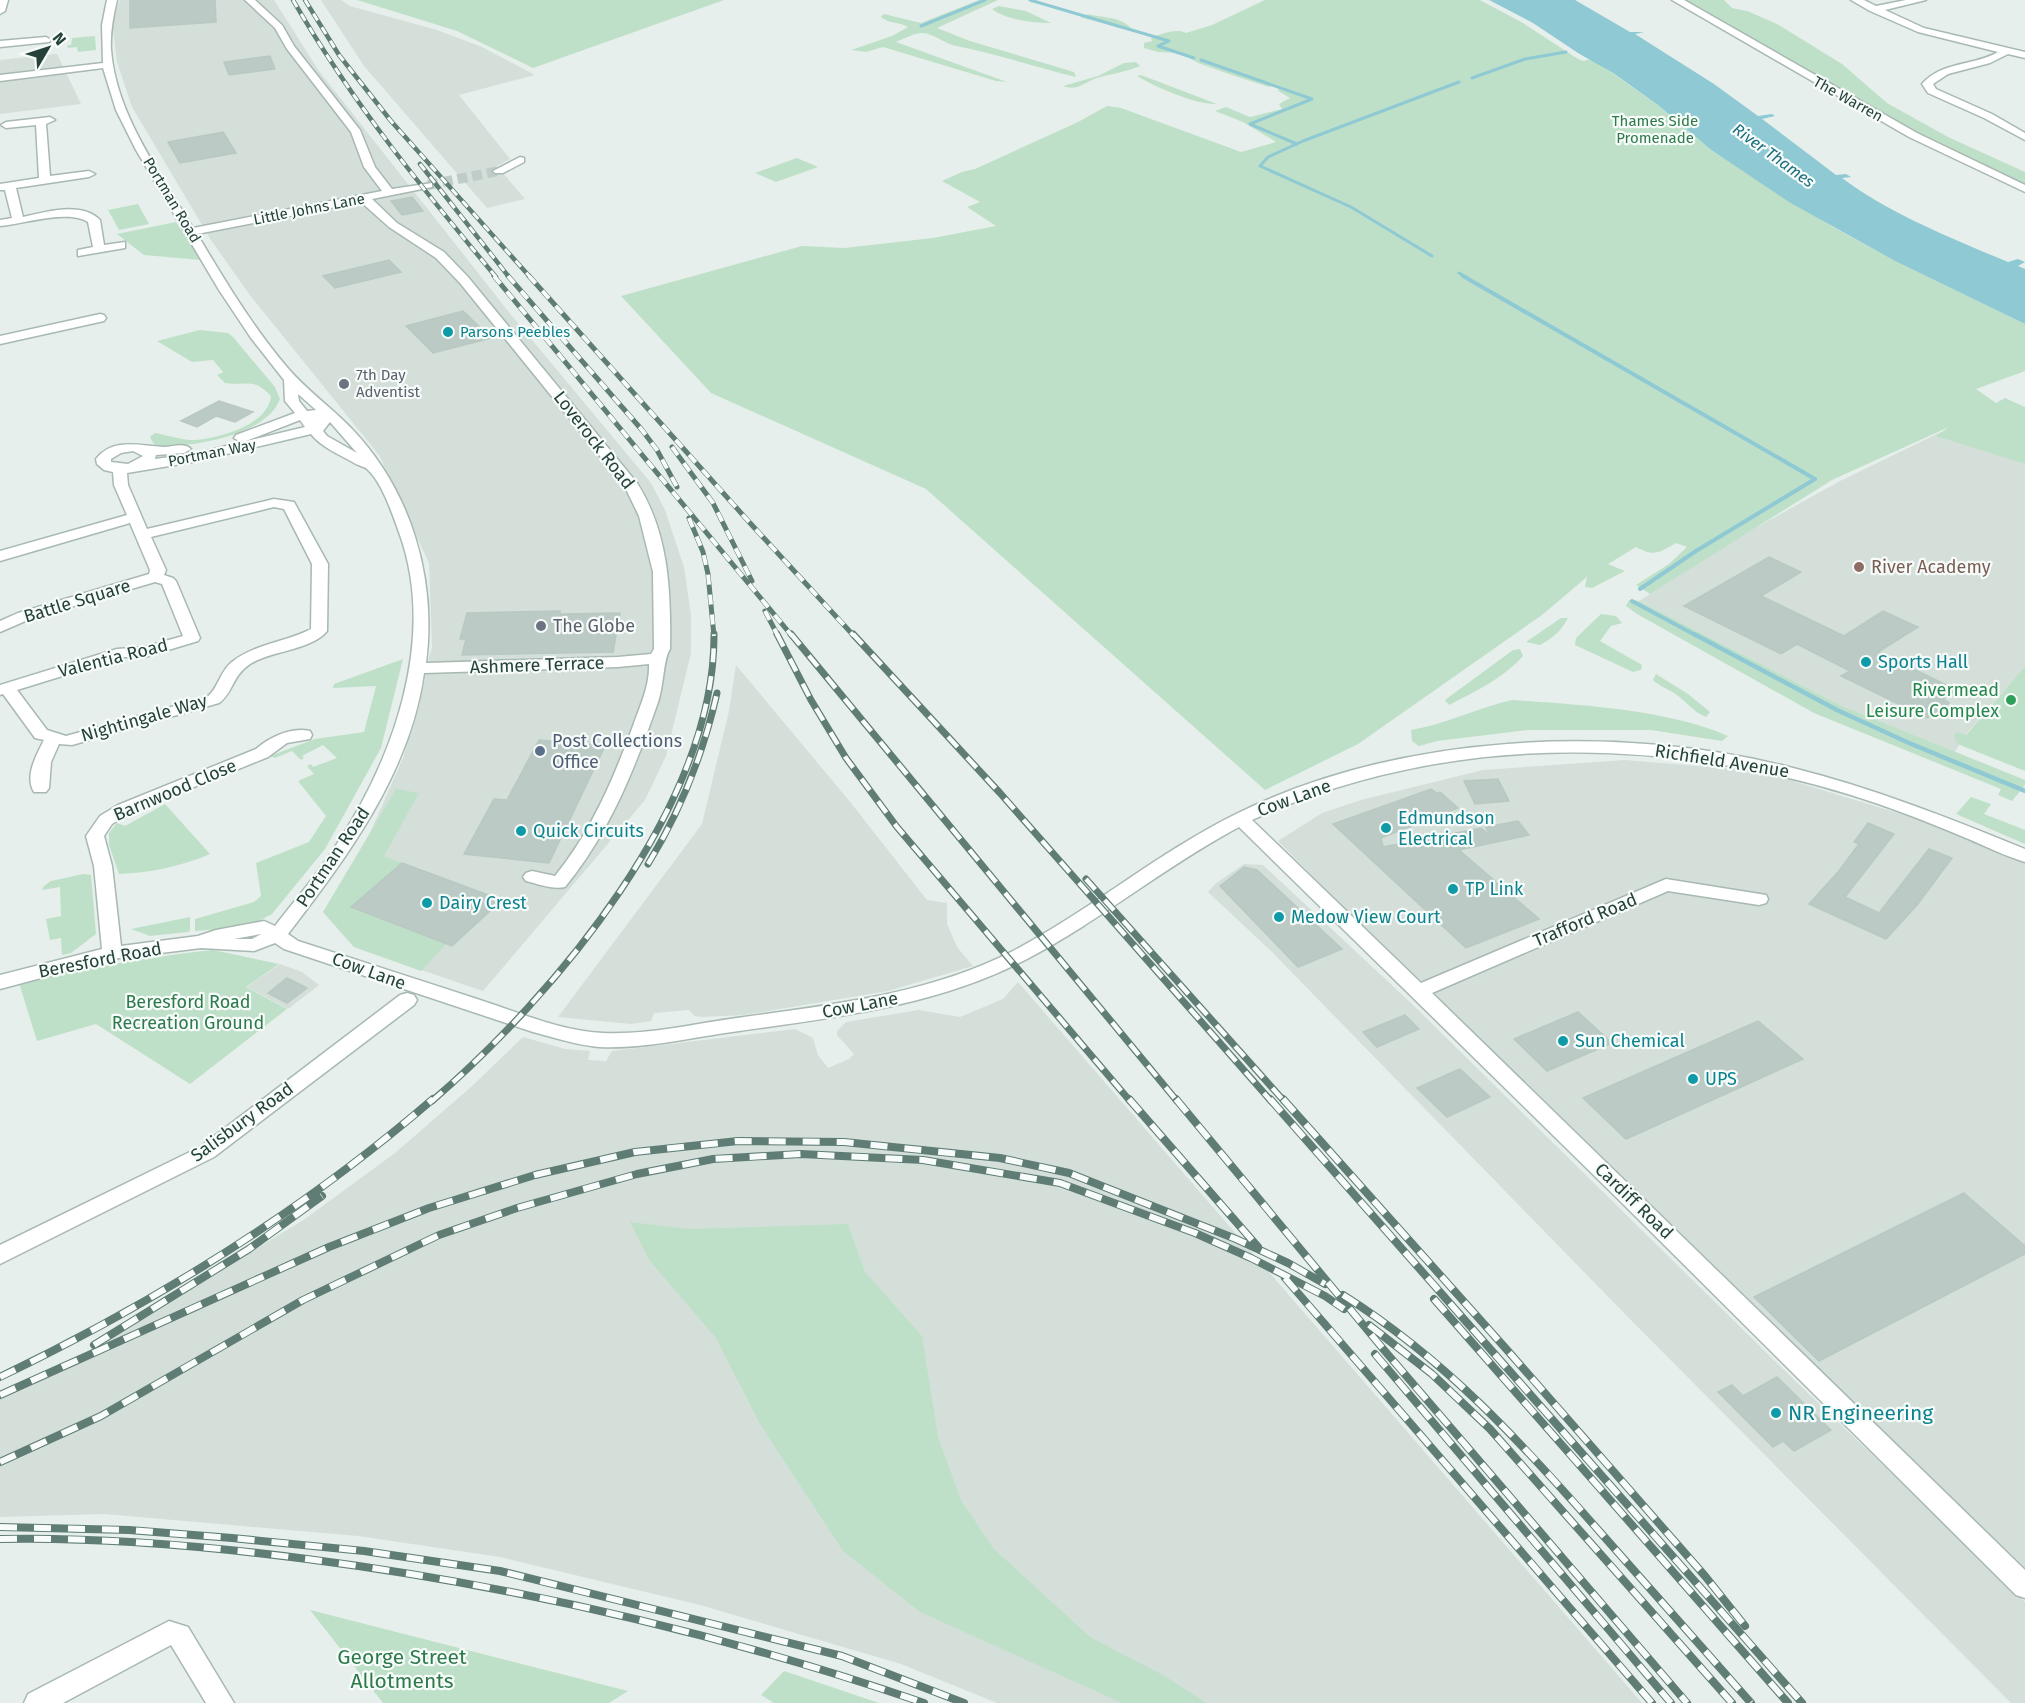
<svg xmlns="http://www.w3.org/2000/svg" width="2025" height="1703" font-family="'Fira Sans',sans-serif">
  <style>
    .built { fill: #d4dfda }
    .green { fill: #bfe0c8 }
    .water { fill: #8ec9d4 }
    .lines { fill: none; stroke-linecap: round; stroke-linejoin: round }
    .stream-far2 { stroke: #8ec9d4; stroke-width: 3 }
    .stream-far1 { stroke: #8ec9d4; stroke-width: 4 }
    .stream { stroke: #8ec9d4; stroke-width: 4.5 }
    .building { fill: #bbcac4; stroke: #b8c9c2; stroke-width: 1.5 }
    .minor-tunnel { stroke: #bfccc8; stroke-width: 10; stroke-dasharray: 10 5; stroke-linecap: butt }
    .minor-casing { stroke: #a8b8b2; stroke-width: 3 }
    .minor { fill: #fff; fill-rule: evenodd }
    .rail-far3-casing { stroke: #5f7d75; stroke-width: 4.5 }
    .rail-far2-casing { stroke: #5f7d75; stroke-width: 5 }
    .rail-far1-casing { stroke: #5f7d75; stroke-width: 7 }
    .rail-casing { stroke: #5f7d75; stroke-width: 8 }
    .rail-far3 { stroke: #f7fbf9; stroke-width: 3; stroke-dasharray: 8; stroke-linecap: butt }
    .rail-far2 { stroke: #f7fbf9; stroke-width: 4; stroke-dasharray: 10; stroke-linecap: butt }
    .rail-far1 { stroke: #f7fbf9; stroke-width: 4.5; stroke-dasharray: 14; stroke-linecap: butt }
    .rail { stroke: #f7fbf9; stroke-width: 6; stroke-dasharray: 17; stroke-linecap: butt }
    .culture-dot { fill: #0f9aa8; stroke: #f7fbf9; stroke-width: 2 }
    .worship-dot { fill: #6b7280; stroke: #f7fbf9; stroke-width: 2 }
    .education-dot { fill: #8d6e63; stroke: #f7fbf9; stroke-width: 2 }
    .leisure-dot { fill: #2e9e5b; stroke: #f7fbf9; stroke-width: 2 }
    .service-dot { fill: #5c6f8a; stroke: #f7fbf9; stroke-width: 2 }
    .labels { text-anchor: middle; stroke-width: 4.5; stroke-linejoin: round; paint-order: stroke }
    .far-street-label { font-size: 15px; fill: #24423a; stroke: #f7fbf9 }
    .far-park-label { font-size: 15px; fill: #2d7a4b; stroke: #f7fbf9 }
    .far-culture-label { font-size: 15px; fill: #0d838f; stroke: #f7fbf9; text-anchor: start }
    .far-worship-label { font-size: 15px; fill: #5b616d; stroke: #f7fbf9; text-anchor: start }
    .far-water-label { font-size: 16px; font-style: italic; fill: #1c6f80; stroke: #f7fbf9 }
    .street-label { font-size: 18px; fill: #24423a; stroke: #f7fbf9 }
    .education-label { font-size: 18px; fill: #785e54; stroke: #f7fbf9; text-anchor: start }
    .worship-label { font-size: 18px; fill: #5b616d; stroke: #f7fbf9; text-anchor: start }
    .culture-label { font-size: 18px; fill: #0d838f; stroke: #f7fbf9; text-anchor: start }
    .leisure-label { font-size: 18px; fill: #27864d; stroke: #f7fbf9; text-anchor: end }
    .service-label { font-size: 18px; fill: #4e5e75; stroke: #f7fbf9; text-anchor: start }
    .park-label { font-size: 18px; fill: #2d7a4b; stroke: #f7fbf9 }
    .near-culture-label { font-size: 21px; fill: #0d838f; stroke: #f7fbf9; text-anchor: start }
    .near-park-label { font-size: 21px; fill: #2d7a4b; stroke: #f7fbf9 }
  </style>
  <rect width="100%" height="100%" fill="#e6efeb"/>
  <g class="built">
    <path d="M120 0H274L319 71 508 311 651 483 665 510 684 567 691 615V653L666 756 645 800 483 991 354 947 323 912 359 858 403 758 432 647 429 563 379 455 249 294 211 240 132 107 117 62 112 22Z"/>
    <path d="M321 0H341L350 6 437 30 482 47 535 75 459 95 510 159 497 166 525 199 487 208 364 66Z"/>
    <path d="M57 54 81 104 0 114V60Z"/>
    <path d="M1941 432 2025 459V666L1965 735 1955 752 1842 706 1639 601 1739 537 1840 481Z"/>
    <path d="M736 665 851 803 927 900 947 903V924L957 947 973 966 888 991 744 1015 702 1017 695 1016 689 1010 654 1013 651 1021 631 1024 558 1017 702 824 729 711Z"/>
    <path d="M1625 760 1760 771 1944 827 2025 858V1585L1432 998 1278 841 1322 813 1361 800 1483 770Z"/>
    <path d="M1244 864 1263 865 1410 1002 1783 1369 2025 1602V1703H2011L1625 1314 1270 950 1208 892 1215 884Z"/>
    <path d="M280 964 302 972 319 985 288 1009 247 987Z"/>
    <path d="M1018 982 1642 1703H997L901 1664 700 1605 500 1557 358 1536 104 1514 0 1517V1397L72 1361 305 1219 395 1153 471 1087 523 1037 565 1049 590 1051 588 1060 606 1061 612 1051 795 1029 813 1038 818 1055 828 1068 849 1059 854 1054 837 1035V1031L846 1022 919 1010 960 1017 1003 999Z"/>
  </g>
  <g class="green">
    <path d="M357 0H724L533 68 457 31Z"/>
    <path d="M979 0H998L937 28 970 41 1074 72 1076 77C1035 67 997 54 956 46 945 44 933 33 922 33 915 33 903 39 896 42L1007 82 996 81 883 47 866 52 851 50 892 36 908 27C900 22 889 24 881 17L884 14 921 23Z"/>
    <path d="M1265 0H1480L1523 23 1578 59 1583 61 1592 59 1658 105 1710 149 1833 227 1895 261 2025 324V371L1976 389 1996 403 2005 398 2025 407V464L1936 436 1949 427 1832 480 1650 594 1636 585 1669 564 1687 547 1676 543C1658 553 1655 557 1636 547L1608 564 1625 571 1592 588 1585 587 1587 577 1542 615 1358 744 1265 790 926 489 711 393 621 296 802 246 844 248 933 238 996 226 967 207 980 202 942 181 962 172 975 169 1078 122 1107 106 1121 108 1241 152 1276 142 1243 122 1215 111 1226 107 1250 117 1282 109 1279 104 1290 98 1277 90 1283 88 1276 85 1269 87 1232 75 1198 63 1181 53 1158 52 1144 48V43L1152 41 1151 38C1161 34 1176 28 1186 33L1212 25Z"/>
    <path d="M1676 0H1724L1732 8 1747 11 1777 24 1842 64 1887 103 1948 137 2025 172V186L1917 134Z"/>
    <path d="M999 6 1026 11 1051 23C1034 23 1006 20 992 9Z"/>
    <path d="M1088 14C1103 18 1118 16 1130 27L1127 30 1080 17Z"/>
    <path d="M95 36 96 50 78 52 77 47 68 48 67 45H71L72 38Z"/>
    <path d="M1136 62 1140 66C1124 73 1109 74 1094 79 1083 84 1075 91 1063 86L1098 76 1124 63Z"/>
    <path d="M1141 75 1217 104C1196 105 1155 87 1137 76Z"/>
    <path d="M797 158 818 167 776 182 755 173Z"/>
    <path d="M138 204 149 224 119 230 108 210Z"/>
    <path d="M176 222 201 260 144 255 117 234Z"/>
    <path d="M200 330 228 333 233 337 275 387 280 399C267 436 189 448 155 446L150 437 155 433C167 435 184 441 196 440 222 437 268 425 271 396 253 377 247 386 225 383L217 375 223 372 213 360 192 362 157 341Z"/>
    <path d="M1629 600 1639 601 1842 706 2025 780V785L2012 801 1998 795 2001 789 1814 713 1637 614 1626 606Z"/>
    <path d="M1601 614 1616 616 1622 623 1611 626 1600 641 1642 665 1641 670 1633 672 1575 645 1576 638Z"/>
    <path d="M1561 618H1568C1561 631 1553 638 1540 645L1526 642Z"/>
    <path d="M1520 649 1523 656C1502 679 1476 691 1449 705L1445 700 1513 650Z"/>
    <path d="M403 659 381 748 325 849 272 914 256 922 221 929 195 931V919L254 902 261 896 256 863 309 842 326 816 298 781 314 774 307 766 311 764 313 767 337 758 323 745 302 756 304 758 301 760 292 751 275 758 270 756 315 739 364 732 376 686 333 688 334 684Z"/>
    <path d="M2025 666V771L1960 745 1956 742 1954 735 1956 732 1966 735Z"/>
    <path d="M1656 674 1688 694 1710 712 1706 717C1693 712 1685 700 1674 693 1666 688 1659 686 1653 680Z"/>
    <path d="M1512 700C1580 705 1665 709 1728 736L1722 741 1651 730H1529L1437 741 1419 746 1412 741 1411 730C1446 724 1477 708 1512 700Z"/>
    <path d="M396 789 419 793 384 856 402 863 351 907 446 944 421 971 354 947 323 912Z"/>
    <path d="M1971 797 1991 804 1984 814 2025 830V844L1956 814Z"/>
    <path d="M165 804 210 854C183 866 149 873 119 874L109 845V833L117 823 125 826Z"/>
    <path d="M83 874 91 875 96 934 71 953 62 955 61 938 50 940 46 919 61 916 60 887 42 890 44 886 51 881Z"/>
    <path d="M190 917V931L188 932 150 936 131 929Z"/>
    <path d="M213 950 279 964 246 987 287 1009 190 1084 96 1024 37 1041 19 983C84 968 147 957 213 950Z"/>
    <path d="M630 1222 689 1229 848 1224 865 1272 922 1336 938 1437 961 1500 993 1548 1090 1637 1165 1676 1206 1703H1122L920 1612 843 1551 760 1424 716 1338 650 1261Z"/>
    <path d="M310 1610 628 1691 609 1703H383Z"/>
    <path d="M784 1671 879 1703H774L761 1695Z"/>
  </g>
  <path class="water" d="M1489 0H1575L1630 32H1644L1635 34 1714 84 1758 116 1772 114 1775 116 1762 119 1836 175 1846 174 1851 177 1842 178C1892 215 1951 238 2008 262L2018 259 2025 262 2018 266 2025 269V324L1895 261 1789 202 1710 149 1658 105 1613 73 1578 53 1533 23Z"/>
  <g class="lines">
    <g class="stream-far2">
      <path d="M1030 0 1169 41 1158 46 1194 58"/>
      <path d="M921 26 985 0"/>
      <path d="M1201 60 1312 99 1250 124 1297 144"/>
      <path d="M1472 78 1525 59 1566 52"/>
      <path d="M1432 256 1351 207 1260 166 1268 157 1303 141 1459 82"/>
      <path d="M1459 273 1466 277"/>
    </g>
    <g class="stream-far1">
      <path d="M1463 276 1815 479 1696 551 1640 589"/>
      <path d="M1632 601 1697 636"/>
    </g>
    <path class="stream" d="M1694 634 1837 710 1909 743 2025 791"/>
  </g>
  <g class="building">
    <path d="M130 0H215L216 22 130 28Z"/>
    <path d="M270 56 275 69 229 75 224 62Z"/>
    <path d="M223 132 236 153 180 163 168 142Z"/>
    <path d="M412 197 423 211 402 215 391 201Z"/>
    <path d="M389 260 401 272 335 288 323 276Z"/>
    <path d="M463 311 491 338 433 353 406 326Z"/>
    <path d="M219 401 253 412 235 422 216 416 197 427 181 421Z"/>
    <path d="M1769 557 1801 572 1761 596 1844 636 1883 611 1918 627 1878 652 1957 690 1943 699 1949 703 1927 718 1841 676 1850 671 1797 644 1781 654 1684 606Z"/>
    <path d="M560 611V614L620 613 613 652 462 655 466 639H460L467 613Z"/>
    <path d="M539 740 605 746 549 863 464 854 494 799 507 800Z"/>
    <path d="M1498 779 1509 801 1475 804 1464 781Z"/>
    <path d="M1431 789 1437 793 1440 792 1458 808 1381 838 1383 847 1481 828 1490 835 1486 827 1518 821 1529 835 1459 850 1539 919 1466 948 1333 824Z"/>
    <path d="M1868 823 1894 834 1845 897 1879 913 1929 849 1952 858 1917 905 1886 939 1809 904 1838 872 1859 844 1854 842Z"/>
    <path d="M402 863 502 900 452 946 351 907Z"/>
    <path d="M1244 867 1257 870 1342 949 1298 967 1220 886Z"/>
    <path d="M287 978 307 988 287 1003 268 993Z"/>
    <path d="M1578 1012 1612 1043 1547 1071 1514 1039Z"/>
    <path d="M1405 1015 1419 1029 1377 1047 1363 1032Z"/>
    <path d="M1758 1021 1803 1059 1626 1139 1583 1098Z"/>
    <path d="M1460 1069 1490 1097 1447 1117 1417 1088Z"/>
    <path d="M1964 1193 2025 1246V1254L1819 1361 1754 1297Z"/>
    <path d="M1777 1377 1831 1430 1794 1451 1783 1441 1773 1447 1718 1392 1732 1385 1743 1396Z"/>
  </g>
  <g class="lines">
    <path class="minor-tunnel" d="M428 185 499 171"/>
    <g class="minor-casing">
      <g id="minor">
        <path d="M0 0H8L5 11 0 14Z"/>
        <path d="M107 0H117C113 17 110 33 111 50 116 115 161 174 193 228L382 191 364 167 351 132 287 49 275 28 245 0H255L282 25 294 46 360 130 375 167 392 189 432 183V187L372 199 397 223 444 252 468 277 637 483C669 533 671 592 670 649 663 660 664 685 658 702 635 768 610 832 565 887 553 890 538 884 526 881L523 877 526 873 532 871 555 876C591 832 613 780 633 726 640 706 650 685 649 664L618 667 424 673C410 773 348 856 288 934L298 941C358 960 419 980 480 1000 520 1013 561 1031 603 1033 646 1035 688 1025 730 1019 827 1005 925 996 1013 951 1091 910 1160 851 1238 813 1401 733 1619 723 1793 768 1873 788 1949 818 2025 849V862C2005 856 1985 846 1966 838 1928 822 1890 807 1851 795 1655 735 1441 734 1252 820L1421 983 1666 879 1766 895 1768 899 1766 903 1759 905 1668 891 1432 993 2025 1570V1598L2016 1595 1616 1197 1239 827C1166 866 1101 920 1027 959 934 1008 828 1018 725 1033 684 1039 642 1049 599 1047 577 1045 555 1038 533 1032L284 949 275 943 254 951 201 948 112 959 0 989V975L102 949 94 866 86 836 100 816 118 805 256 749C270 737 291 727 310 731L312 735 310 739 287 743 268 757 130 813 112 824 104 836 112 866 121 946 198 936 216 930 264 921 275 926C295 900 316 876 333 850 393 761 437 640 400 535 393 516 383 484 368 470 366 467 360 466 356 464 341 455 322 448 311 434L193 462 127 473 128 485 147 529 274 499 294 502 328 564 327 631C312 650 270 651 250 664 231 677 234 692 219 703L72 745 59 744 51 762 49 788 46 792H34C24 776 37 754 44 740L35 738 3 694 0 695V685L117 649 144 647 183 636 162 584 155 582 30 619 0 632V621L18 613 149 574 150 570 130 523 0 561V551L127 515 114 485 113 472 104 470 97 464 96 459C113 437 140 446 164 447 173 447 184 442 191 449L184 453 156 455 155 459 193 454 305 427 300 420 246 441 241 442 234 438 236 435 295 413 285 401 284 380 251 338 219 290 136 150 116 110 103 68 0 81V75L103 63 102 25ZM361 202 389 227 436 258 460 283 625 487 639 516 653 572 654 649 651 654 618 657 426 663C437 578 411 491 352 429 331 407 305 389 286 366 252 326 224 279 197 234ZM298 394 316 410 307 411 299 401ZM330 422 357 453 327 436 323 431ZM133 451 143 456 128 464 111 462V459L121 453ZM274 507 284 509 312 564 311 629C286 642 254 644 232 662 220 671 218 689 207 697L66 736 47 730 17 690 124 657H145L198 641 200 638 176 581 173 578 164 575 166 570 151 537ZM261 934 252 939H234Z"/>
        <path d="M1672 0H1684L1917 133 2025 185V192L1909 137Z"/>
        <path d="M1851 0H1864L1876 6 1906 0H1926L1885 10 1924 28 2025 52V58L2008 54 1990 63 1948 74 1933 84 1936 89 1992 114 2025 133V140L1984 118 1928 93 1922 84C1942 61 1974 66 1998 52L1918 32 1870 11Z"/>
        <path d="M46 37 51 40 49 42 0 47V41Z"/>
        <path d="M50 117 55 120 46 124 50 176 89 171 95 174 89 177 16 188 23 217C46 212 81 201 100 220L104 245 125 242V248L78 256V250L93 247 88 222C68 209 24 224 0 226V220L12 218 5 190H0V184L39 178 36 125 6 128 1 125 6 122Z"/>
        <path d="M520 157 524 158V162L503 173H495L493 171Z"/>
        <path d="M100 314 104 315 106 318 104 321 0 344V336Z"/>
        <path d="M407 993 414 995 417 1000 414 1005 214 1157 0 1264V1245L200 1147 400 995Z"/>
        <path d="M169 1621 188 1627 234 1703H206L171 1645 63 1703H24L28 1694Z"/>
      </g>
    </g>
    <use href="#minor" class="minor"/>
    <g class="rail-far3-casing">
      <g id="rail-far3">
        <path d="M293 0C352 102 421 187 496 277"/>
        <path d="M305 0 339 55 391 121 530 277"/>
        <path d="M420 164 509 277"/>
      </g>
    </g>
    <g class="rail-far2-casing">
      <g id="rail-far2">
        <path d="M494 276 792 636"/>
        <path d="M508 276 642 430 657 450 677 487"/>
        <path d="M529 276 750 523 854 636"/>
        <path d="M672 447 713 503 752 581"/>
        <path d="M689 518 703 552 708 574 714 636"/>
        <path d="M765 611 778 636"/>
      </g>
    </g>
    <g class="rail-far1-casing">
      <g id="rail-far1">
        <path d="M777 634 811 700 846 758 897 827 1130 1101"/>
        <path d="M791 634 1177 1101"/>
        <path d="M853 634 1000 793 1271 1101"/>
        <path d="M648 864C681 810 703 755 717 693"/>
        <path d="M1086 879 1284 1101"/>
        <path d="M432 1101C556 994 715 805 714 634"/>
      </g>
    </g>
    <g class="rail-casing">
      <g id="rail">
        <path d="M1129 1099 1258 1247"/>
        <path d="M1176 1099 1384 1350 1687 1703"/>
        <path d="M1270 1099 1802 1703"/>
        <path d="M1283 1099 1508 1351 1705 1576 1745 1626"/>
        <path d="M1285 1278 1652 1703"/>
        <path d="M1343 1295C1445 1359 1521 1442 1600 1532 1650 1589 1701 1646 1751 1703"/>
        <path d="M1434 1299 1788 1703"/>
        <path d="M1369 1325 1432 1374 1490 1429 1732 1703"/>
        <path d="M94 1345 249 1249 322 1196"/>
        <path d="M1375 1354 1671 1703"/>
        <path d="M0 1377C154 1303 303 1211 433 1099"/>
        <path d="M0 1395 329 1247 429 1208 535 1175 635 1152 738 1141 844 1142 1000 1158 1069 1173 1236 1239 1288 1263 1325 1284"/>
        <path d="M0 1462 101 1416 303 1300 439 1235 517 1208 637 1174 713 1159 801 1154 923 1160 1060 1183 1195 1233 1251 1258 1325 1296 1344 1309"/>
        <path d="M0 1527 129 1530 232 1538 364 1551 500 1571 842 1656 964 1703"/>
        <path d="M0 1539C102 1537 206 1546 307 1559 518 1586 723 1634 924 1703"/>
      </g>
    </g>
    <use href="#rail-far3" class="rail-far3"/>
    <use href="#rail-far2" class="rail-far2"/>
    <use href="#rail-far1" class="rail-far1"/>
    <use href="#rail" class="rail"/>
  </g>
  <g class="culture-dot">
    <circle cx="448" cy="332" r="6"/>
    <circle cx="1866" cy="662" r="6"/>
    <circle cx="1386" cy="828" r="6"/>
    <circle cx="521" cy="831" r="6"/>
    <circle cx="1453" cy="889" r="6"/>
    <circle cx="427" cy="903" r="6"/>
    <circle cx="1279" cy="917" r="6"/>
    <circle cx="1563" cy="1041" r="6"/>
    <circle cx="1693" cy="1079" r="6"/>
    <circle cx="1776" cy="1413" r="6"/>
  </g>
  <g class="worship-dot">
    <circle cx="344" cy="384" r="6"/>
    <circle cx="541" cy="626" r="6"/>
  </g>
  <circle class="education-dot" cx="1859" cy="567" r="6"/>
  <circle class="leisure-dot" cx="2011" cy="700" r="6"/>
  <circle class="service-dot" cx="540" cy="751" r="6"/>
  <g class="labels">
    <g class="far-street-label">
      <text transform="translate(1848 99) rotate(29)" y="5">The Warren</text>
      <text transform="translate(172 200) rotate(59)" y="5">Portman Road</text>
      <text transform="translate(309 209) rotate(-11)" y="5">Little Johns Lane</text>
      <text transform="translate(212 453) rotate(-11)" y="5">Portman Way</text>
    </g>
    <g class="far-park-label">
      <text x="1655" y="126">Thames Side<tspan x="1655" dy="17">Promenade</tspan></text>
    </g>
    <g class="far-culture-label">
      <text x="460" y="337">Parsons Peebles</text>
    </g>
    <g class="far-worship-label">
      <text x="356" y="380">7th Day<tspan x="356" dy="17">Adventist</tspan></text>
    </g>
    <g class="far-water-label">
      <text transform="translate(1774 155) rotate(36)" y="6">River Thames</text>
    </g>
    <g class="street-label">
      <text transform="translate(594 440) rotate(52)" y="6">Loverock Road</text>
      <text transform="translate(77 601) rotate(-17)" y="6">Battle Square</text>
      <text transform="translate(113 658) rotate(-14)" y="6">Valentia Road</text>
      <text transform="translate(537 665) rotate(-2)" y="6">Ashmere Terrace</text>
      <text transform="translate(144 718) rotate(-16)" y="6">Nightingale Way</text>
      <text transform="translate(1722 761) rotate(9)" y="6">Richfield Avenue</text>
      <text transform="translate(175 790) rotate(-23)" y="6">Barnwood Close</text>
      <text transform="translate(1294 798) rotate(-20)" y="6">Cow Lane</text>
      <text transform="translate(333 857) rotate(-56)" y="6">Portman Road</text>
      <text transform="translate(1585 920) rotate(-23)" y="6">Trafford Road</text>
      <text transform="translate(100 960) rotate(-11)" y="6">Beresford Road</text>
      <text transform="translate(369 971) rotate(20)" y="6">Cow Lane</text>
      <text transform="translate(860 1005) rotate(-11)" y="6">Cow Lane</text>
      <text transform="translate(242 1122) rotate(-36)" y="6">Salisbury Road</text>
      <text transform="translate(1634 1201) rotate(44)" y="6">Cardiff Road</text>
    </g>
    <g class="education-label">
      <text x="1871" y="573">River Academy</text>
    </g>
    <g class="worship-label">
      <text x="553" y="632">The Globe</text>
    </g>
    <g class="culture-label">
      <text x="1878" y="668">Sports Hall</text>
      <text x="1398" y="824">Edmundson<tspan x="1398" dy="21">Electrical</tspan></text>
      <text x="533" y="837">Quick Circuits</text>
      <text x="1465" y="895">TP Link</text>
      <text x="439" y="909">Dairy Crest</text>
      <text x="1291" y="923">Medow View Court</text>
      <text x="1575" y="1047">Sun Chemical</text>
      <text x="1705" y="1085">UPS</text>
    </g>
    <g class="leisure-label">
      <text x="1999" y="696">Rivermead<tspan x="1999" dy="21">Leisure Complex</tspan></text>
    </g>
    <g class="service-label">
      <text x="552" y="747">Post Collections<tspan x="552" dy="21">Office</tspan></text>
    </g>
    <g class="park-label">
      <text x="188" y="1008">Beresford Road<tspan x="188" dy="21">Recreation Ground</tspan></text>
    </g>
    <g class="near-culture-label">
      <text x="1788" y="1420">NR Engineering</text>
    </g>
    <g class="near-park-label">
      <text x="402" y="1664">George Street<tspan x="402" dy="24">Allotments</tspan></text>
    </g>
  </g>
  <g transform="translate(48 48) rotate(51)" stroke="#f7fbf9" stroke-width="4.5" paint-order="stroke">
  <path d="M0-4.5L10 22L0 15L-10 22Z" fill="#24423a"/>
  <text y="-9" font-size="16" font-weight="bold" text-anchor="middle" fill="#24423a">N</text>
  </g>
</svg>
